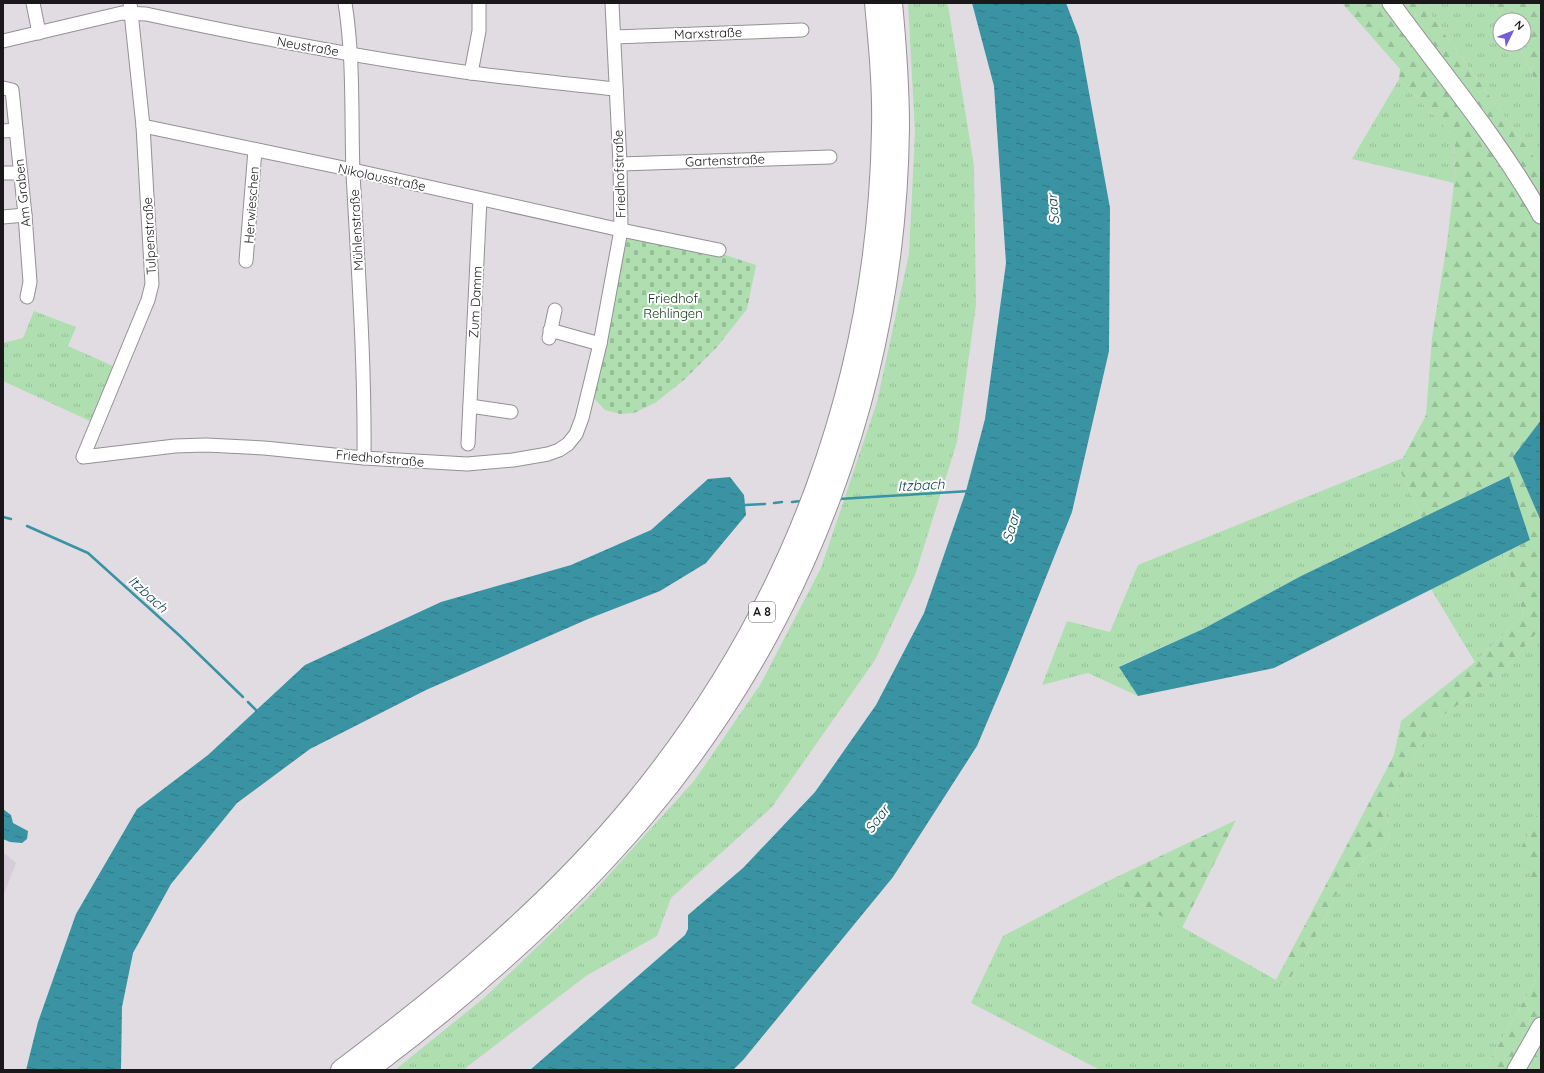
<svg xmlns="http://www.w3.org/2000/svg" width="1544" height="1073" font-family="Quicksand,sans-serif">
  <style>
    .built { fill: #d6cdd9 }
    .grass { fill: url(#grass-tufts) }
    .forest { fill: url(#forest-firs) }
    .cemetery { fill: url(#cemetery-stones) }
    .water { fill: url(#water-ripples) }
    .lines { fill: none; stroke-linecap: round; stroke-linejoin: round }
    .stream { stroke: #3993a2; stroke-width: 2.5 }
    .minor-casing { stroke: #949095; stroke-width: 15 }
    .major-casing { stroke: #949095; stroke-width: 19 }
    .highway-casing { stroke: #949095; stroke-width: 22 }
    .minor { stroke: #fff; stroke-width: 13 }
    .major { stroke: #fff; stroke-width: 17 }
    .highway { stroke: #fff; stroke-width: 20 }
    .labels { text-anchor: middle; stroke-width: 4; stroke-linejoin: round; paint-order: stroke }
    .shield { fill: #fff; stroke: #5f5d5f; stroke-width: 1 }
    .shield-label { font-size: 12px; font-weight: bold; fill: #1a181a }
    .street-label { font-size: 13px; fill: #1a181a; stroke: #fff }
    .park-label { font-size: 13px; fill: #04340c; stroke: #fff }
    .water-label { font-size: 14px; font-style: italic; fill: #0e444c; stroke: #fff }
  </style>
  <defs>
    <pattern id="grass-tufts" width="24" height="20" patternUnits="userSpaceOnUse"><rect width="24" height="20" fill="#afdfb1"/><path d="M3 7l-1-3M5 7V3M7 7l1-3M15 17l-1-3M17 17v-4M19 17l1-3" fill="none" stroke="#96bf98"/></pattern>
    <pattern id="forest-firs" width="22" height="20" patternUnits="userSpaceOnUse"><rect width="22" height="20" fill="#afdfb1"/><path d="M5 1l3.5 6h-7zM16 11l3.5 6h-7z" fill="#96bf98"/></pattern>
    <pattern id="cemetery-stones" width="16" height="16" patternUnits="userSpaceOnUse"><rect width="16" height="16" fill="#afdfb1"/><path d="M2 7V4a2 2 0 0 1 4 0v3zM10 15v-3a2 2 0 0 1 4 0v3z" fill="#96bf98"/></pattern>
    <pattern id="water-ripples" width="26" height="14" patternUnits="userSpaceOnUse"><rect width="26" height="14" fill="#3993a2"/><path d="M2 4q2-2 4 0t4 0M15 11q2-2 4 0t4 0" fill="none" stroke="#2f7783"/></pattern>
  </defs>
  <rect width="100%" height="100%" fill="#e0dce2"/>
  <path class="built" d="M3 852 16 863 3 896Z"/>
  <g class="grass">
    <path d="M908 3H947L949 11 974 166 976 305 957 442 915 575 875 660 772 807 671 898 657 936 586 976 463 1070H395L484 998 588 898 694 781 760 685 821 568 877 402 909 254 915 132Z"/>
    <path d="M1422 3H1493L1504 20H1500V44H1518L1541 93V167Z"/>
    <path d="M1399 79 1455 137 1454 183 1352 159Z"/>
    <path d="M34 311 76 327 68 346 113 366 92 422 3 381V343L23 338Z"/>
    <path d="M1403 458 1400 470 1422 518 1301 576 1203 629 1120 666 1138 696 1088 673 1042 685 1067 621 1110 632 1138 565Z"/>
    <path d="M1503 554 1524 615 1475 662 1431 589Z"/>
    <path d="M1541 628V813L1537 815 1536 885 1541 889V971L1484 1070H1100L971 1003 1003 936 1104 883 1285 985 1307 954 1335 896 1367 856 1385 847 1390 834 1385 811 1435 721 1499 676Z"/>
  </g>
  <g class="forest">
    <path d="M1342 3H1422L1541 167V420L1513 457 1541 519V628L1499 676 1435 721 1385 811 1390 834 1385 847 1367 856 1335 896 1307 954 1285 985 1276 980 1394 755 1401 721 1475 662 1524 615 1503 554 1530 540 1508 476 1422 518 1400 470 1403 458 1426 415 1432 338 1447 243 1454 183 1455 137 1399 79 1400 69Z"/>
    <path d="M1493 3H1541V93L1518 44H1524V20H1504Z"/>
    <path d="M1541 813V889L1536 886 1519 852 1537 815Z"/>
    <path d="M1236 820 1182 928 1104 883Z"/>
    <path d="M1541 971V1070H1484Z"/>
  </g>
  <path class="cemetery" d="M628 235 719 253 756 265 747 309 717 347 685 379 655 403 634 413 620 414 605 410 591 395Z"/>
  <g class="water">
    <path d="M972 3H1066L1079 37 1110 208 1109 351 1072 512 1007 675 977 746 893 877 744 1059 733 1070H530L685 935 688 929V915L743 868 815 792 876 705 924 613 966 491 985 419 1006 263 994 86Z"/>
    <path d="M1541 420V519H1540L1513 457Z"/>
    <path d="M1509 476 1530 540 1274 668 1138 696 1119 667 1203 629 1301 576Z"/>
    <path d="M730 477 744 495 746 515 706 563 660 591 588 619 426 690 310 749 237 803 171 884 133 953 122 1007 121 1070H26L38 1022 76 914 137 809 208 755 305 665 441 602 571 565 651 530 708 479Z"/>
    <path d="M3 809 11 815 13 823 28 831 27 839 22 843 10 842 3 839Z"/>
  </g>
  <g class="lines">
    <g class="stream">
      <path d="M839 499 970 491"/>
      <path d="M792 502 801 501"/>
      <path d="M774 503 782 502"/>
      <path d="M745 505 765 504"/>
      <path d="M3 517 11 519"/>
      <path d="M27 526 88 553 180 636 243 697"/>
      <path d="M248 702 256 710"/>
    </g>
    <g class="minor-casing">
      <g id="minor">
        <path d="M33 3 39 33"/>
        <path d="M130 3 143 126 152 284 148 300 83 457 175 446 206 445 264 448 364 458 467 464 513 460 548 454 559 450 568 444 576 434 582 418 600 344 621 230 620 164 612 3"/>
        <path d="M345 3C354 59 351 116 353 173 358 267 365 363 364 458"/>
        <path d="M614 37 802 30"/>
        <path d="M3 41 122 13 146 14C253 37 362 58 471 73 519 79 568 84 616 89"/>
        <path d="M471 73 479 31V3"/>
        <path d="M3 88 12 90 25 215 30 282 27 297"/>
        <path d="M143 126 353 170 621 230 719 250"/>
        <path d="M3 131 16 130"/>
        <path d="M620 164 830 157"/>
        <path d="M3 173H20"/>
        <path d="M3 217 25 215"/>
        <path d="M246 261 255 150"/>
        <path d="M550 330 600 344"/>
        <path d="M549 338 555 310"/>
        <path d="M470 406 511 412"/>
        <path d="M468 444 480 199"/>
      </g>
    </g>
    <g class="major-casing">
      <g id="major">
        <path d="M1391 3C1442 73 1499 140 1541 215"/>
        <path d="M1516 1070 1541 1026"/>
      </g>
    </g>
    <g class="highway-casing">
      <g id="highway">
        <path d="M341 1070C446 991 550 905 634 803 793 610 878 379 882 129 883 87 879 45 875 3"/>
        <path d="M368 1070C468 995 564 911 645 815 807 623 896 380 899 128 899 86 896 45 892 3"/>
      </g>
    </g>
    <use href="#minor" class="minor"/>
    <use href="#major" class="major"/>
    <use href="#highway" class="highway"/>
  </g>
  <g class="labels">
    <rect class="shield" x="749" y="602" width="26" height="20" rx="3"/>
    <g class="shield-label">
      <text x="762" y="616">A 8</text>
    </g>
    <g class="street-label">
      <text transform="translate(708 33) rotate(-2)" y="5">Marxstraße</text>
      <text transform="translate(308 46) rotate(10)" y="5">Neustraße</text>
      <text transform="translate(725 160) rotate(-2)" y="5">Gartenstraße</text>
      <text transform="translate(619 174) rotate(-92)" y="5">Friedhofstraße</text>
      <text transform="translate(382 177) rotate(12)" y="5">Nikolausstraße</text>
      <text transform="translate(22 193) rotate(-96)" y="5">Am Graben</text>
      <text transform="translate(251 205) rotate(-86)" y="5">Herwieschen</text>
      <text transform="translate(356 230) rotate(-93)" y="5">Mühlenstraße</text>
      <text transform="translate(149 236) rotate(-93)" y="5">Tulpenstraße</text>
      <text transform="translate(475 302) rotate(-87)" y="5">Zum Damm</text>
      <text transform="translate(380 458) rotate(5)" y="5">Friedhofstraße</text>
    </g>
    <g class="park-label">
      <text x="673" y="303">Friedhof<tspan x="673" dy="15">Rehlingen</tspan></text>
    </g>
    <g class="water-label">
      <text transform="translate(1053 209) rotate(-95)" y="5">Saar</text>
      <text transform="translate(921 485) rotate(-3)" y="5">Itzbach</text>
      <text transform="translate(1011 527) rotate(-74)" y="5">Saar</text>
      <text transform="translate(148 594) rotate(42)" y="5">Itzbach</text>
      <text transform="translate(877 819) rotate(-53)" y="5">Saar</text>
    </g>
  </g>
  <rect width="1544" height="1073" fill="none" stroke="#1a181a" stroke-width="8"/>
  <g transform="translate(1512 32) rotate(47)"><circle r="19" fill="#ffffff" stroke="#a3a3a3"/>
  <path d="M0-3L7 15L0 10L-7 15Z" fill="#705dd7"/>
  <text y="-6" font-size="11" font-weight="bold" text-anchor="middle" fill="#1a181a">N</text>
  </g>
</svg>
